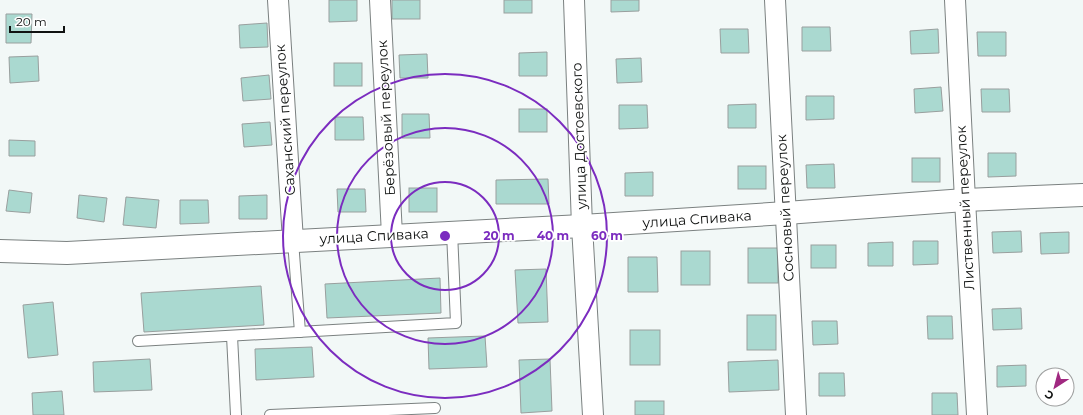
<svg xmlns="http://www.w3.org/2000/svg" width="1083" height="415" font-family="Montserrat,sans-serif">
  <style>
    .building { fill: #aad9d0; stroke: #999f9e }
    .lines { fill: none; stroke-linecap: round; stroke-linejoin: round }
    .service-casing { stroke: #7b8180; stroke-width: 12 }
    .minor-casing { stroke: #7b8180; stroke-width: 22 }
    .tertiary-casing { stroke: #7b8180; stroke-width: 24 }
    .service { stroke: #fff; stroke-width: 10 }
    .minor { stroke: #fff; stroke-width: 20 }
    .tertiary { stroke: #fff; stroke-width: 22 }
    .ring { fill: none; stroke: #7b2cbf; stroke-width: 2 }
    .labels { text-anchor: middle; stroke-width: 3.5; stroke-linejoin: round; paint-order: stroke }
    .street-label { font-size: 14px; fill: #101211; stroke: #fff }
    .centre { fill: #7b2cbf; stroke: #fff; stroke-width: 2 }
    .ring-label { font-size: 12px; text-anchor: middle; font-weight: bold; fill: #7b2cbf; stroke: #fff; stroke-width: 3.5; stroke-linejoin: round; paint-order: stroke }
  </style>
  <rect width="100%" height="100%" fill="#f2f8f7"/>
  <g class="building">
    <path d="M329 0H357V21L329 22Z"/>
    <rect x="392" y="0" width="28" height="19"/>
    <rect x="504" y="0" width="28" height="13"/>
    <path d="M611 0H639V11L611 12Z"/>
    <path d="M6 14H32L31 43H6Z"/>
    <path d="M267 23 268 47 240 48 239 25Z"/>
    <path d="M802 27H830L831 51H802Z"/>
    <path d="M720 29H748L749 53H721Z"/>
    <path d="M938 29 939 53 911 54 910 31Z"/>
    <path d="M977 32H1006V56H978Z"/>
    <path d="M547 52V76H519V53Z"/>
    <path d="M427 54 428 78H400L399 55Z"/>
    <path d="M38 56 39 81 10 83 9 57Z"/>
    <path d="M641 58 642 82 617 83 616 59Z"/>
    <rect x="334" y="63" width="28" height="23"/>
    <path d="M269 75 271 99 243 101 241 78Z"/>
    <path d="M941 87 943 111 915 113 914 89Z"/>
    <path d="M981 89H1009L1010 112H982Z"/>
    <path d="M806 96H834V119L806 120Z"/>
    <path d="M756 104V128H728V105Z"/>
    <path d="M619 105H647L648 128 619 129Z"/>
    <rect x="519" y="109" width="28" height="23"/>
    <path d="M402 114H429L430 138H402Z"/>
    <path d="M335 117H363L364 140H335Z"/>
    <path d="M270 122 272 145 244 147 242 124Z"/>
    <path d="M9 140 35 141V156H9Z"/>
    <path d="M988 153H1016V176L988 177Z"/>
    <rect x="912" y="158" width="28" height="24"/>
    <path d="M834 164 835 188H807L806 165Z"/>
    <rect x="738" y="166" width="28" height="23"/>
    <path d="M653 172V196H625V173Z"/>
    <path d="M548 179 549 204H496V180Z"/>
    <rect x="409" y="188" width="28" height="24"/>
    <path d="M337 189H365L366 212H338Z"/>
    <path d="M9 190 32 193 30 213 6 211Z"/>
    <path d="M79 195 107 198 104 222 77 218Z"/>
    <path d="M267 195V219H239V196Z"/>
    <path d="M126 197 159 200 156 228 123 225Z"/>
    <path d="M180 200H208L209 223 180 224Z"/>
    <path d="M1021 231 1022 252 993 253 992 232Z"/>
    <path d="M1069 232V253L1041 254 1040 233Z"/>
    <path d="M913 241H938V264L913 265Z"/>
    <path d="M893 242V266H868V243Z"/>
    <rect x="811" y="245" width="25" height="23"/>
    <rect x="748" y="248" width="30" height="35"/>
    <rect x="681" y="251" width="29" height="34"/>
    <path d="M628 257H657L658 292H628Z"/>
    <path d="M546 269 548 322 518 323 515 270Z"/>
    <path d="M440 278 441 313 327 318 325 284Z"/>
    <path d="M261 286 264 325 144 332 141 293Z"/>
    <path d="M53 302 58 355 28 358 23 305Z"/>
    <path d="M1021 308 1022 329 993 330 992 309Z"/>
    <rect x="747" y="315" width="29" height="35"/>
    <path d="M927 316H952L953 339H928Z"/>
    <path d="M812 321H837L838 344 813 345Z"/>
    <rect x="630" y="330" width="30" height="35"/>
    <path d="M485 336 487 367 429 369 428 338Z"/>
    <path d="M312 347 314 377 256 380 255 349Z"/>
    <path d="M150 359 152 390 94 392 93 362Z"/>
    <path d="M550 359 552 411 521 413 519 360Z"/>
    <path d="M778 360 779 390 729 392 728 362Z"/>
    <path d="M1026 365V386L997 387V366Z"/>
    <path d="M819 373H844L845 396H819Z"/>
    <path d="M62 391 64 415H33L32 393Z"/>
    <path d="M932 393H957L958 415H932Z"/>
    <rect x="635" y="401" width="29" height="14"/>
  </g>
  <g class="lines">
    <g class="service-casing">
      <g id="service">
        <path d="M293 241 300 332"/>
        <path d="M232 336 236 415"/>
        <path d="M138 341 456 323 452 232"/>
        <path d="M270 415 435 408"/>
      </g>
    </g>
    <g class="minor-casing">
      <g id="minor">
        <path d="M278 0 293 241"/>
        <path d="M380 0 392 235"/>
        <path d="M574 0 582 226 593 415"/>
        <path d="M775 0 796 415"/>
        <path d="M955 0 965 200 977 415"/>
      </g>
    </g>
    <g class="tertiary-casing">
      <path id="tertiary" d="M0 251 67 253 582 226 786 213 965 200 1083 195"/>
    </g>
    <use href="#service" class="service"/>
    <use href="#minor" class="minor"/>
    <use href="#tertiary" class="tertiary"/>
  </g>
  <g class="ring">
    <circle cx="445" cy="236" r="54"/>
    <circle cx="445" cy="236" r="108"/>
    <circle cx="445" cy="236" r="162"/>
  </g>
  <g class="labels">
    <g class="street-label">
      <text transform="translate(386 118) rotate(-93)" y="5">Берёзовый переулок</text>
      <text transform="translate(285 120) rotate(-94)" y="5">Саханский переулок</text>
      <text transform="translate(579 136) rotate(-92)" y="5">улица Достоевского</text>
      <text transform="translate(785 208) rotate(-93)" y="5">Сосновый переулок</text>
      <text transform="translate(965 208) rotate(-93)" y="5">Лиственный переулок</text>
      <text transform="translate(697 219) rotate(-4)" y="5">улица Спивака</text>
      <text transform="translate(374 236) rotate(-3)" y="5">улица Спивака</text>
    </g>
  </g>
  <circle cx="445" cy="236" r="6" class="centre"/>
  <g class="ring-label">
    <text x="499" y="240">20 m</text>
    <text x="553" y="240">40 m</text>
    <text x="607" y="240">60 m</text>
  </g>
  <g transform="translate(1055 387) rotate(216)"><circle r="19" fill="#ffffff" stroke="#9fa0a0"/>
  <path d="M0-3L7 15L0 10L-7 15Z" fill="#a02880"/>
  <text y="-6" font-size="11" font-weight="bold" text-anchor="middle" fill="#101211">С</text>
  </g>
  <path d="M10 26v6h54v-6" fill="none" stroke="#101211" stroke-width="2"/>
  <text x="16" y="26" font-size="12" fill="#101211" stroke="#ffffff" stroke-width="3" paint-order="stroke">20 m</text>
</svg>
